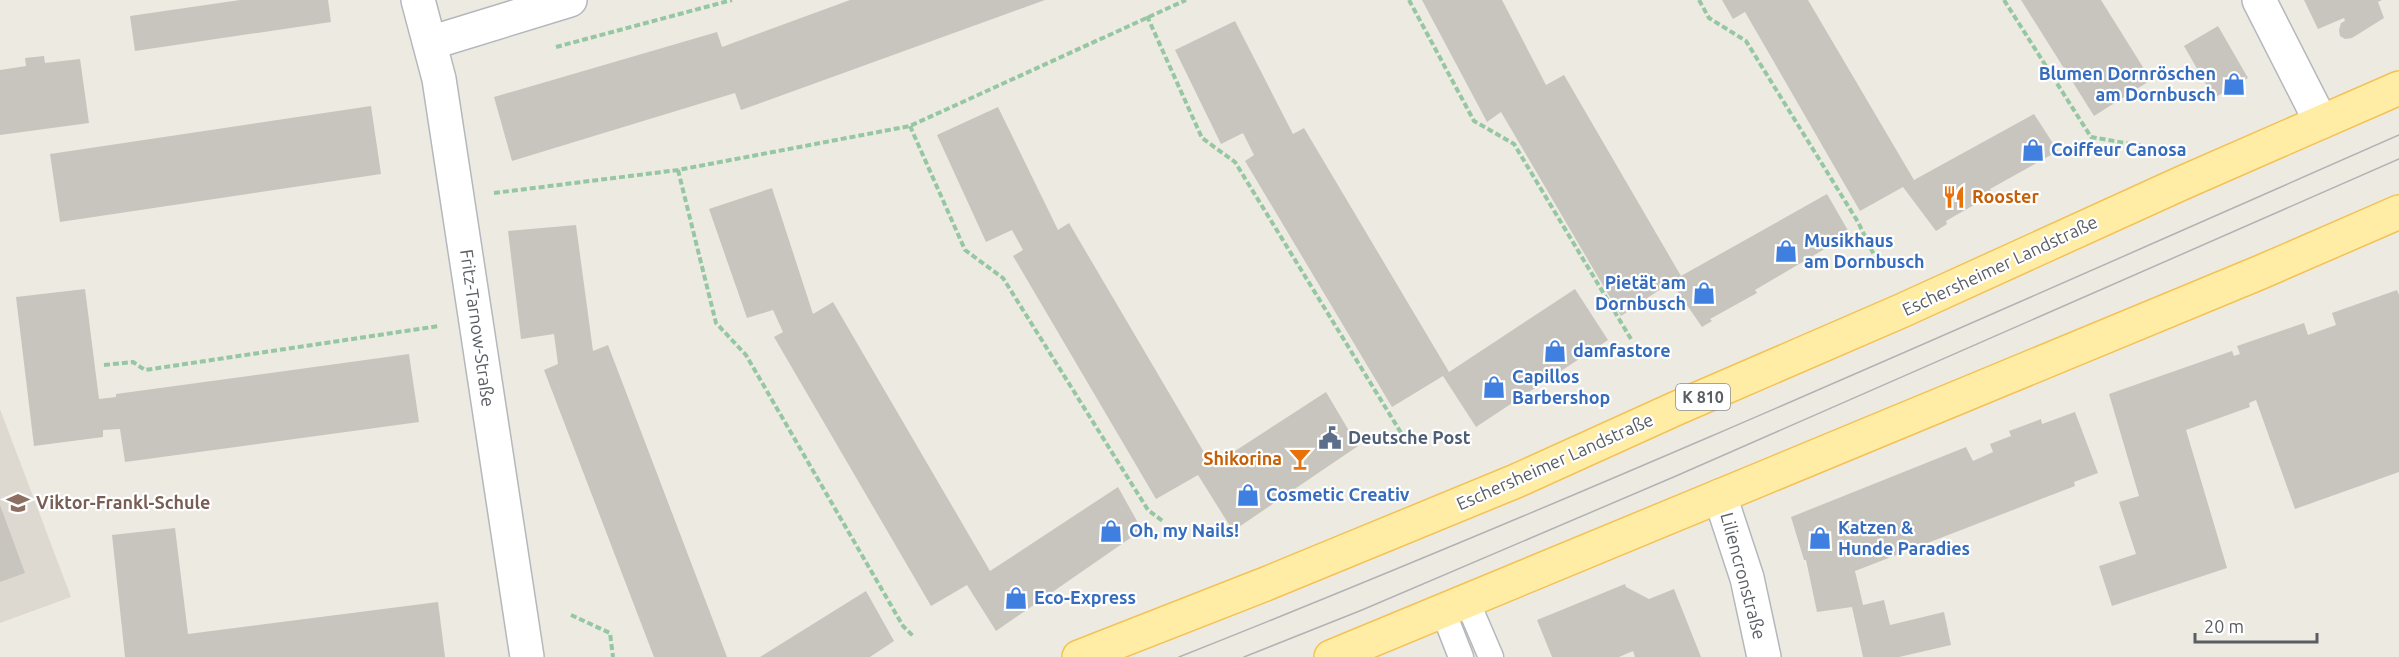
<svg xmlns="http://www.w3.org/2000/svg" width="2399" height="657" font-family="Ubuntu,sans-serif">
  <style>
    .education { fill: #ded9d0 }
    .building { fill: #c8c5bf }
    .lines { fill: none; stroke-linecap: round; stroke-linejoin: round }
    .service-casing { stroke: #b4b8bd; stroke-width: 27 }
    .minor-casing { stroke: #b4b8bd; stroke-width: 36 }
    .primary-casing { stroke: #f4c254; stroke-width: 36 }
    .path { stroke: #96c7a3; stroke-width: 4; stroke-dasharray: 6 3; stroke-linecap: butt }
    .service { stroke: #fff; stroke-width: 24 }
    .minor { stroke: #fff; stroke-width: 33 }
    .primary { stroke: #ffeda5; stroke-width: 33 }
    .tram { stroke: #b1b2b3; stroke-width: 1.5 }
    .labels { text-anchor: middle; stroke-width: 4.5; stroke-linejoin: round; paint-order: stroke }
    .shield { fill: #fff; stroke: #8c8e92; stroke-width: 1.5 }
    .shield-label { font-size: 16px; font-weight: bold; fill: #5a5e63 }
    .shop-label { font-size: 18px; font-weight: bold; fill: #366cbe; stroke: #fff; text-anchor: start }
    .food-label { font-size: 18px; font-weight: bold; fill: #c56008; stroke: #fff; text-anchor: start }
    .street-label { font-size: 18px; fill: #5a5e63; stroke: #fff }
    .service-label { font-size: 18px; font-weight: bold; fill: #4e5e75; stroke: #fff; text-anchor: start }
    .education-label { font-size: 18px; font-weight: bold; fill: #785e54; stroke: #fff; text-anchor: start }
  </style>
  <rect width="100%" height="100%" fill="#edeae2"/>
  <path class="education" d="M0 409 71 597 0 623Z"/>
  <g class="building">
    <path d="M240 0H328L331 22 135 51 130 16Z"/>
    <path d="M850 0H1045L741 110 735 93 512 161 494 97 717 32 722 47Z"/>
    <path d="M1422 0H1502L1546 85 1564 75 1681 276 1827 194 1850 234 1755 290 1757 293 1710 319 1712 321 1702 327 1671 282 1621 316 1501 112 1487 122Z"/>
    <path d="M1722 0H1808L1914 180 2034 114 2058 151 1990 189 1993 194 1946 221 1947 224 1936 231 1903 187 1860 211 1745 12 1733 19Z"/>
    <path d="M2021 0H2101L2151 80 2094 116Z"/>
    <path d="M2304 0H2382L2378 2 2384 18 2352 38 2345 39 2340 36 2339 30 2341 23 2345 21 2344 18 2318 29Z"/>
    <path d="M1235 21 1293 134 1304 128 1449 372 1575 289 1608 340 1476 427 1443 376 1392 407 1245 161 1254 155 1243 133 1221 144 1175 50Z"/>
    <path d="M2218 26 2248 78 2214 98 2184 46Z"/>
    <path d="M44 56 45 63 80 59 89 123 0 135V70L26 66 25 58Z"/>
    <path d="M371 106 381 174 60 222 50 154Z"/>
    <path d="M998 107 1058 230 1069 223 1212 466 1326 392 1358 446 1233 531 1198 475 1156 499 1013 256 1023 250 1012 230 986 242 937 135Z"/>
    <path d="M772 188 813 314 833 302 990 571 1118 487 1142 530 996 631 967 585 931 606 774 337 783 332 773 310 747 318 709 209Z"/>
    <path d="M576 225 593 351 608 345 727 657H654L544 370 558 364 554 334 521 339 508 231Z"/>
    <path d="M85 289 99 399 116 397V394L409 354 419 422 125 462 120 429 103 430V437L34 446 16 297Z"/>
    <path d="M2397 290 2399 295V472L2295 509 2256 400 2249 403 2250 407 2186 430 2227 568 2112 606 2099 566 2136 554 2119 502 2139 496 2109 394 2232 351 2234 356 2240 354 2237 346 2304 323 2308 335 2336 325 2332 313Z"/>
    <path d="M2075 412 2098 473 2074 482 2075 486 1855 571 1863 605 1884 600 1890 625 1944 612 1951 645 1899 657H1863L1852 607 1817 612 1806 560H1804L1791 517 1966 447 1973 461 1993 452 1990 444 2011 436 2009 431 2041 419 2042 424Z"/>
    <path d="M0 505 25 573 0 582Z"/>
    <path d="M175 528 188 634 438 602 445 657H125L112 535Z"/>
    <path d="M1625 584 1626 587 1649 599 1674 589 1701 657H1635L1633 651 1619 657H1552L1537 620Z"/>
    <path d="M866 591 894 641 870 657H760Z"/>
  </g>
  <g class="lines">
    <g class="service-casing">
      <g id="service">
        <path d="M1467 601 1491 657"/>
        <path d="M1443 611 1461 657"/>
      </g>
    </g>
    <g class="minor-casing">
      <g id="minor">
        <path d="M418 0 439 79 527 657"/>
        <path d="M2259 0 2321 122"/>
        <path d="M430 43 570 0"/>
        <path d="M1720 496 1747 578 1764 657"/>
      </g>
    </g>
    <g class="primary-casing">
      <g id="primary">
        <path d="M1079 657 1268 583 1516 481 1677 408 1901 311 2182 183 2399 88"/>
        <path d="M1331 657 2261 272 2399 212"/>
      </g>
    </g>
    <g class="path">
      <path d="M1409 0 1474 121 1514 144 1631 339"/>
      <path d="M1699 0 1709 18 1746 41 1858 222 1877 261"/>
      <path d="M2004 0 2091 137 2142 146"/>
      <path d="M1147 16 1202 138 1235 162 1403 436"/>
      <path d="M556 47 732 0"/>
      <path d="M910 126 965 250 1003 278 1148 510 1164 522"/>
      <path d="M678 170 716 323 746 355 903 626 914 637"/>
      <path d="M494 193 678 170 910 126 1186 0"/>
      <path d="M104 365 133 362 145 370 439 326"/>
      <path d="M571 615 610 633 613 657"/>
    </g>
    <use href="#service" class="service"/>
    <use href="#minor" class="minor"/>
    <use href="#primary" class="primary"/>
    <g class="tram">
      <path d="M1179 657C1590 494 1994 313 2399 135"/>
      <path d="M1244 657 1362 610 1676 476 2399 159"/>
    </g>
  </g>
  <defs>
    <g id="shop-bare" transform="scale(1.8)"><path d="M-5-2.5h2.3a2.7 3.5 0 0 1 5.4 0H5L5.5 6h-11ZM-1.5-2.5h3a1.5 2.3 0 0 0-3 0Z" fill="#3f7fe0" stroke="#fff" stroke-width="2.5" paint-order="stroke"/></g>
    <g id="restaurant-bare" transform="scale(1.8)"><path d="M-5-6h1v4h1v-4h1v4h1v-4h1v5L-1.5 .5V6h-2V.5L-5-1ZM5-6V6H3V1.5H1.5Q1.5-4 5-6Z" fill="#e8710a" stroke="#fff" stroke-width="2.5" paint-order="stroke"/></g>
    <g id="civic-bare" transform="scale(1.8)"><path d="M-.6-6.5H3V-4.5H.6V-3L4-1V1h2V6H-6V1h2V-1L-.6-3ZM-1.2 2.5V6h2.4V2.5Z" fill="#5c6f8a" stroke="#fff" stroke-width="2.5" paint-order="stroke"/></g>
    <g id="bar-bare" transform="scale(1.8)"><path d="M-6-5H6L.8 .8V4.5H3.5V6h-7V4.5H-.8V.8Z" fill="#e8710a" stroke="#fff" stroke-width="2.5" paint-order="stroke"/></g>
    <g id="school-bare" transform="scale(1.8)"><path d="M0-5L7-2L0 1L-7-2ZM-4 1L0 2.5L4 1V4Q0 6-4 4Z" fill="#8d6e63" stroke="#fff" stroke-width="2.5" paint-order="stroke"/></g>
  </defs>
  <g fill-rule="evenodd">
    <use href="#shop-bare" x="2234" y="84"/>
    <use href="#shop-bare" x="2033" y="150"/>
    <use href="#restaurant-bare" x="1954" y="197"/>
    <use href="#shop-bare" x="1786" y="251"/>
    <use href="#shop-bare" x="1704" y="293"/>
    <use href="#shop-bare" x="1555" y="351"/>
    <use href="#shop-bare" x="1494" y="387"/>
    <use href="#civic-bare" x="1330" y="438"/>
    <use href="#bar-bare" x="1300" y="459"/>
    <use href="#shop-bare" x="1248" y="495"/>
    <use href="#school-bare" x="18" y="503"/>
    <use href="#shop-bare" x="1111" y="531"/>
    <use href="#shop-bare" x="1820" y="538"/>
    <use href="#shop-bare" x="1016" y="598"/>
  </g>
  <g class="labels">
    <rect class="shield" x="1676" y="384" width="54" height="26" rx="4.5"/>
    <g class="shield-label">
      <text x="1703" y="403">K 810</text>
    </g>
    <g class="shop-label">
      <text x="2216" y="80" text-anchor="end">Blumen Dornröschen<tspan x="2216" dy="21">am Dornbusch</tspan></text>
      <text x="2051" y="156">Coiffeur Canosa</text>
      <text x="1804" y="247">Musikhaus<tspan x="1804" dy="21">am Dornbusch</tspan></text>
      <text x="1686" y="289" text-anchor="end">Pietät am<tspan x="1686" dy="21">Dornbusch</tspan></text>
      <text x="1573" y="357">damfastore</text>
      <text x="1512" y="383">Capillos<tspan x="1512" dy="21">Barbershop</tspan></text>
      <text x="1266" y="501">Cosmetic Creativ</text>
      <text x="1838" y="534">Katzen &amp;<tspan x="1838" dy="21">Hunde Paradies</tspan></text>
      <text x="1129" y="537">Oh, my Nails!</text>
      <text x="1034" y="604">Eco-Express</text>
    </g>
    <g class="food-label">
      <text x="1972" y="203">Rooster</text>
      <text x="1282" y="465" text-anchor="end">Shikorina</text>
    </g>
    <g class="street-label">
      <text transform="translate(2000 266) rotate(-25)" y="6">Eschersheimer Landstraße</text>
      <text transform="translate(477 328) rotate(82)" y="6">Fritz-Tarnow-Straße</text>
      <text transform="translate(1555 462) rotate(-24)" y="6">Eschersheimer Landstraße</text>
      <text transform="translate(1743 576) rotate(75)" y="6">Liliencronstraße</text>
    </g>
    <g class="service-label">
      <text x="1348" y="444">Deutsche Post</text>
    </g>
    <g class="education-label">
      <text x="36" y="509">Viktor-Frankl-Schule</text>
    </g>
  </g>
  <path d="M2195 633v9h122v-9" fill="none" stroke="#5a5e63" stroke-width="3"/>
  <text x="2204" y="633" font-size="18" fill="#5a5e63" stroke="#ffffff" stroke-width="4.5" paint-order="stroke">20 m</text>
</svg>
